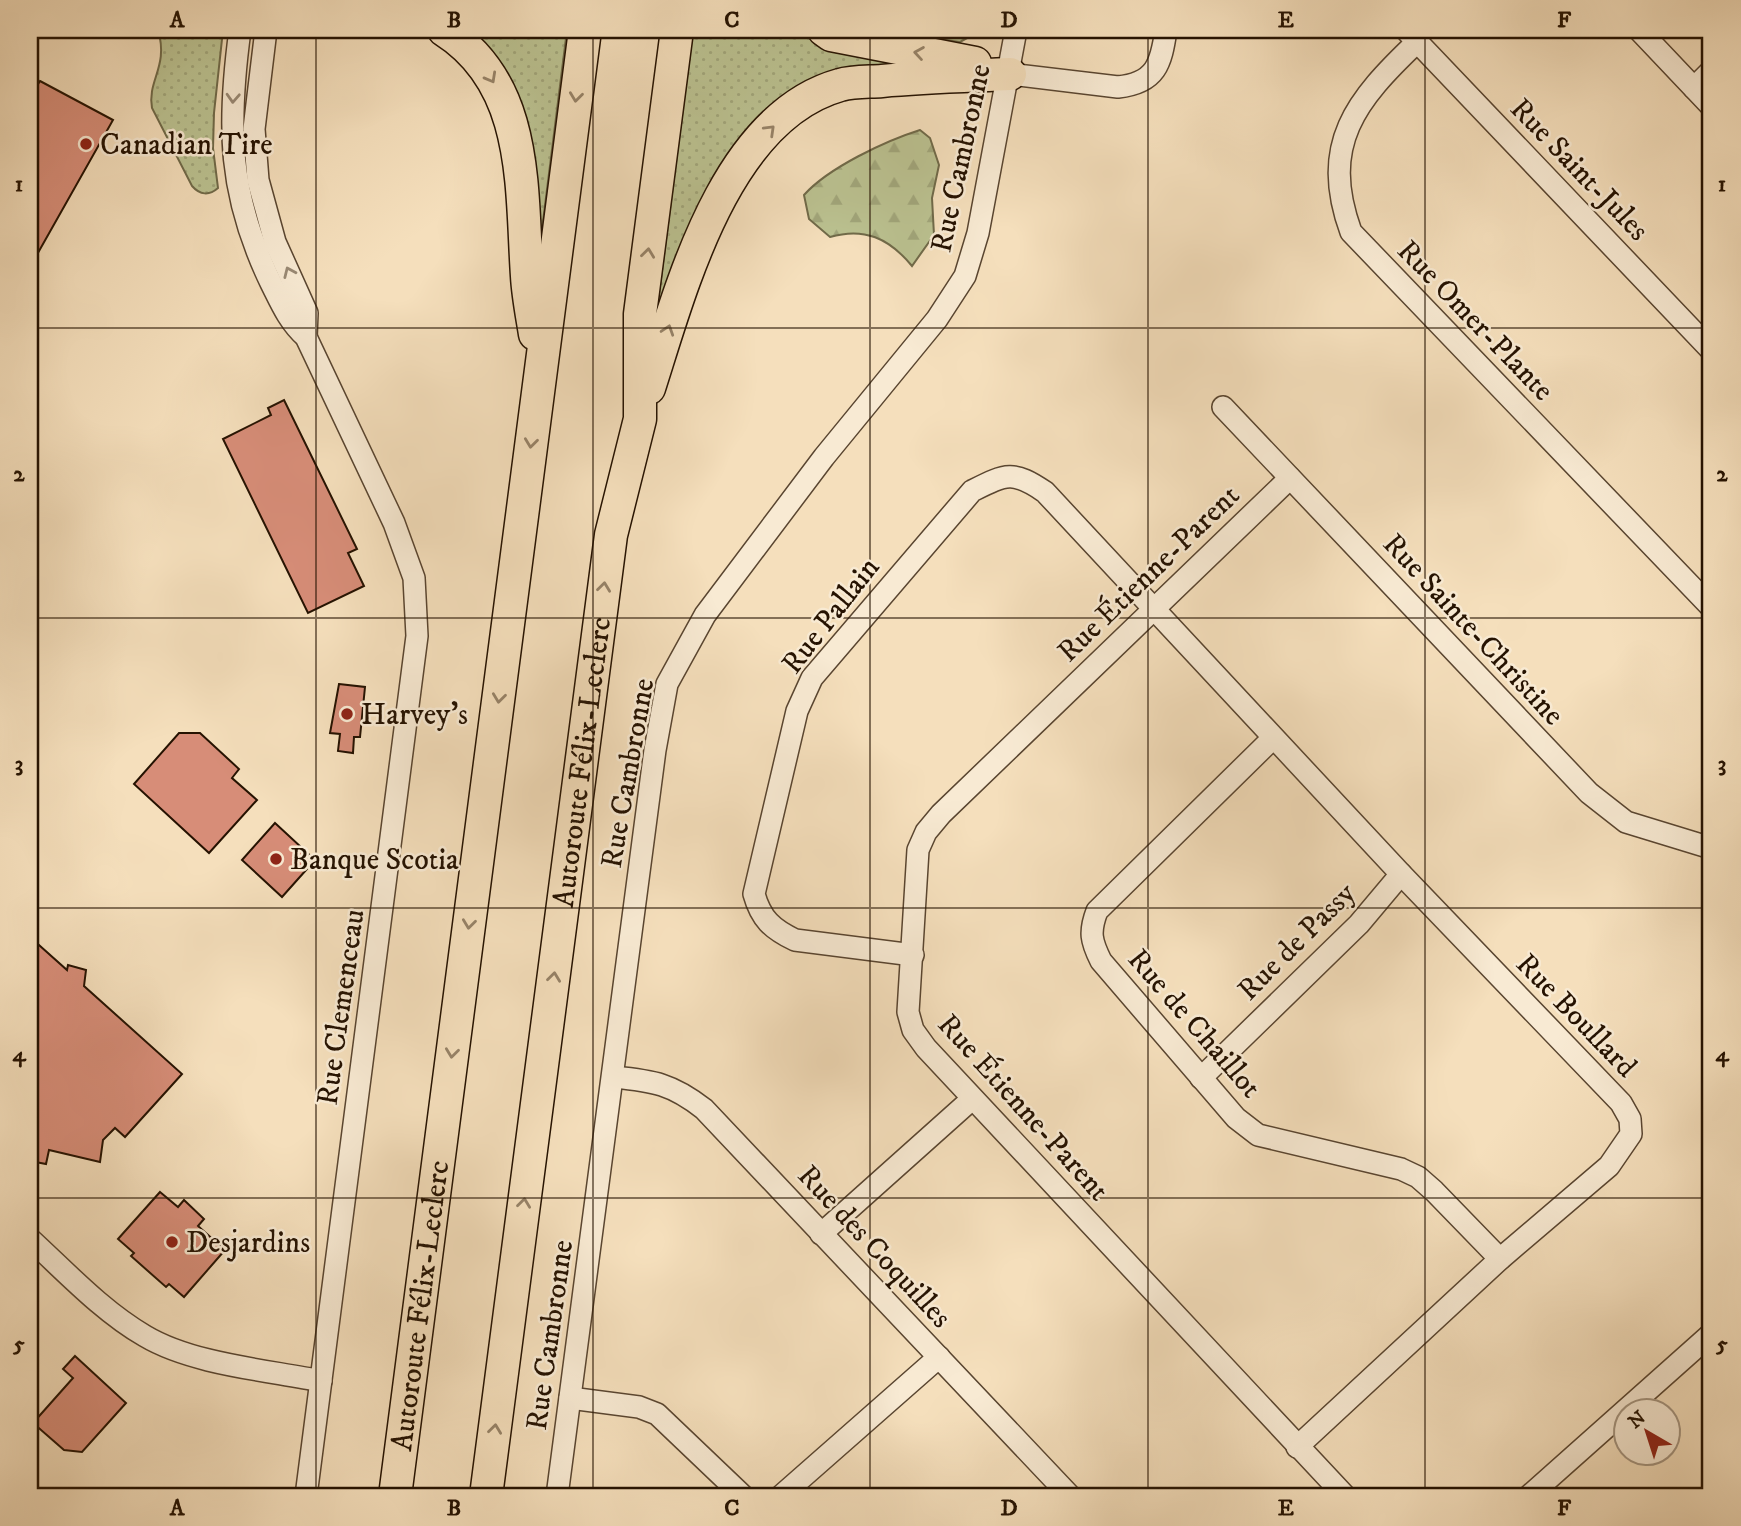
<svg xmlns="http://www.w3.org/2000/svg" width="1741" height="1526" font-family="'IM FELL DW Pica',serif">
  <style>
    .grass { fill: url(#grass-dots); stroke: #706a49; stroke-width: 2 }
    .forest { fill: url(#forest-firs); stroke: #706a49; stroke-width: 2 }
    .building { fill: #d78d78; stroke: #251201; stroke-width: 2 }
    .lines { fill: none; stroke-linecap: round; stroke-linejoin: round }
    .minor-casing { stroke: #594530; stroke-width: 24 }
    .highway-casing { stroke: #251201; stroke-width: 35 }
    .minor { stroke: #f8ead3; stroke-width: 21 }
    .highway { stroke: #f5dfbc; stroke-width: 32 }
    .oneway { stroke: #978368 }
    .oneway2 { stroke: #998974 }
    .grid { fill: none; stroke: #251201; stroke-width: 2; stroke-opacity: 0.55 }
    .poi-dot { fill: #8f2418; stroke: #f8ead3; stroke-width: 2.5 }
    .labels { text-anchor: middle; stroke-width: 5; stroke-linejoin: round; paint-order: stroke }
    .poi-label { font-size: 30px; fill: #251201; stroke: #f8ead3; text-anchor: start }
    .street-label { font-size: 30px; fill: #251201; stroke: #f8ead3 }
    .neatline { fill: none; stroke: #251201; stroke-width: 2.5 }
    .grid-label { font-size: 23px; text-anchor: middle; font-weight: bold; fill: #251201 }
  </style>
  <defs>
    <pattern id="grass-dots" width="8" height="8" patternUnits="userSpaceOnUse" patternTransform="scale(1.75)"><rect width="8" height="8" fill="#bbc291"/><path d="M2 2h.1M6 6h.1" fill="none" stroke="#a1a67b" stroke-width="1.8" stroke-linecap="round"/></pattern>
    <pattern id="forest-firs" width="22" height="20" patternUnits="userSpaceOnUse" patternTransform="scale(1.75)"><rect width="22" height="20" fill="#bbc291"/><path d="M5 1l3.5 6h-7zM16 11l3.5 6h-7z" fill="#a1a67b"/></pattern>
  </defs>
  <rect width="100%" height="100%" fill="#f5dfbc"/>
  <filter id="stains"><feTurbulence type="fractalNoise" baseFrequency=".00286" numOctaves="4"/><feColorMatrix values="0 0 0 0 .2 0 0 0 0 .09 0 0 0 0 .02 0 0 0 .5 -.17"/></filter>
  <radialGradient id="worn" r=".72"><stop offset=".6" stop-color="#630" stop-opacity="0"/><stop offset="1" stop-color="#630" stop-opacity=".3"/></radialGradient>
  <g class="grass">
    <path d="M158 30H223L214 113 213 148 218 188C209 196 200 195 192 186L152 108C147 80 169 67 158 30Z"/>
    <path d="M464 30H567L541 237Z"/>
    <path d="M693 30H804L818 38 906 57 905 67 873 65 846 69 788 98 654 333Z"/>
    <path d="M873 30H982L960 42Z"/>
  </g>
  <path class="forest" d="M920 130 930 138 939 165 932 198 934 235 912 266C889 238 864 227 830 237L809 219 804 195C828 168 885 141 920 130Z"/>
  <g class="building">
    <path d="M40 81 113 120 30 267V97Z"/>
    <path d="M284 400 357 549 348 553 364 586 308 613 223 439 271 415 268 408Z"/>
    <path d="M339 684 365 687 360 737H354L353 753 338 751 340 734 330 733Z"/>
    <path d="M179 733H200L239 769 232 778 257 800 209 853 134 784Z"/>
    <path d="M275 823 315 860 282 897 242 860Z"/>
    <path d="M30 937 67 970 68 965 86 970 84 986 182 1074 125 1137 115 1128 103 1140 100 1162 49 1150 46 1164 30 1161Z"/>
    <path d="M160 1192 178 1207 184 1200 204 1219 198 1226 225 1250 184 1297 169 1284 166 1287 131 1256 134 1253 118 1239Z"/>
    <path d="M75 1356 126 1403 82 1452 64 1450 33 1423 73 1378 63 1369Z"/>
  </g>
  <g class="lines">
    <g class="minor-casing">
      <g id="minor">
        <path d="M240 30C227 126 228 194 271 283 281 303 289 322 306 337L394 523 414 578 417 636 306 1496"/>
        <path d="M266 30 254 129 258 180 275 242 307 313 306 337"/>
        <path d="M1406 30 1711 350"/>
        <path d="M1639 30 1711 106"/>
        <path d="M1417 42C1356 100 1319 144 1351 232L1711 607"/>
        <path d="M1010 74 1118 87C1156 83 1161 64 1166 30"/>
        <path d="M1694 88 1711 71"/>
        <path d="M1223 407 1589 793 1626 822 1711 848"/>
        <path d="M1290 478 941 814 926 832 918 850 908 1012 913 1030 926 1048 1345 1496"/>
        <path d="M1273 738 1097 911C1089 932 1091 941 1101 961L1236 1118 1258 1135 1401 1169 1418 1177 1434 1191 1500 1259"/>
        <path d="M913 955 795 940C772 929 761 919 754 894L797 711 812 678 972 491C1006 474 1013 470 1045 492L1401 874 1621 1103 1630 1119 1631 1134 1609 1166 1500 1259 1297 1447"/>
        <path d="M614 1077C654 1081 672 1084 704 1109L1070 1496"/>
        <path d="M1201 1078 1359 924 1401 874"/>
        <path d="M821 1234 972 1099"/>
        <path d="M30 1239C66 1272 102 1311 145 1336 192 1364 266 1370 321 1381"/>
        <path d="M570 1398 639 1407 657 1414 743 1496"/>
        <path d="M557 1496 655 750 667 684 705 615 824 457 937 319 965 276 978 233 1016 30"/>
        <path d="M781 1496 939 1357"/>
        <path d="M1529 1496 1711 1334"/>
      </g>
    </g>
    <g class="highway-casing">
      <g id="highway">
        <path d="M444 30C529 84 521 187 527 276 528 295 532 315 535 334"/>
        <path d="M824 30 831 35 975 63"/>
        <path d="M649 388C681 288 725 117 840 85 853 81 869 82 882 81 925 77 967 76 1010 74"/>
        <path id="s1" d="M395 1496 585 30"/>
        <path id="s2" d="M486 1496 611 535 640 419V314L677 30"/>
      </g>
    </g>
    <use href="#minor" class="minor"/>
    <use href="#highway" class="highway"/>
  </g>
  <defs><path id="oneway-chevron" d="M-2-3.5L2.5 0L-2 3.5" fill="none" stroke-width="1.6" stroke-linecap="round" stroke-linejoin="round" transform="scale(1.75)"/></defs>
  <g class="oneway">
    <use href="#oneway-chevron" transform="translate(919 53) rotate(-171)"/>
    <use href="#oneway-chevron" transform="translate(491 78) rotate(61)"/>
    <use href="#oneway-chevron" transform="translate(576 97) rotate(97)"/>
    <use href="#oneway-chevron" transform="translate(770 130) rotate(-44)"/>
    <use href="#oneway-chevron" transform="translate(648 253) rotate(-83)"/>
    <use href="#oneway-chevron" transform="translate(668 330) rotate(-72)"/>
    <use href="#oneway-chevron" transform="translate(531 443) rotate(97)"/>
    <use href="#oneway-chevron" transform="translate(604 587) rotate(-83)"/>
    <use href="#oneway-chevron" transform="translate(499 698) rotate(97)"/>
    <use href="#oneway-chevron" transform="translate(469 924) rotate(97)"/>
    <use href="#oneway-chevron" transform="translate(554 977) rotate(-83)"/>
    <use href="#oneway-chevron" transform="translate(452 1053) rotate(97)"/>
    <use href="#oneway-chevron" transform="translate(524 1203) rotate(-83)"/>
    <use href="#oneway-chevron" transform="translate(495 1429) rotate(-83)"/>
  </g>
  <g class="oneway2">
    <use href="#oneway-chevron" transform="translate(233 98) rotate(93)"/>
    <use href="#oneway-chevron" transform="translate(289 272) rotate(-114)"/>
  </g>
  <path class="grid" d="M316 30V1496M593 30V1496M870 30V1496M1148 30V1496M1425 30V1496M30 328H1711M30 618H1711M30 908H1711M30 1198H1711"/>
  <g class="poi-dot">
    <circle cx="86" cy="144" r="7"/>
    <circle cx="347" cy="714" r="7"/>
    <circle cx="276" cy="859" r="7"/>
    <circle cx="172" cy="1242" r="7"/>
  </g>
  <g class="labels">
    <g class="poi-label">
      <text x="100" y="154">Canadian Tire</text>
      <text x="361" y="724">Harvey's</text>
      <text x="290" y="869">Banque Scotia</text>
      <text x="186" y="1252">Desjardins</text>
    </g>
    <g class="street-label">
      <text transform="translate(960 158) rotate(-78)" y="10">Rue Cambronne</text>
      <text transform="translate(1580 169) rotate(46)" y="10">Rue Saint-Jules</text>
      <text transform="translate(1476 320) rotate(46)" y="10">Rue Omer-Plante</text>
      <text transform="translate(1148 573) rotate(-44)" y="10">Rue Étienne-Parent</text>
      <text transform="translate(830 615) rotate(-52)" y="10">Rue Pallain</text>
      <text transform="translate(1474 629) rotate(47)" y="10">Rue Sainte-Christine</text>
      <text dy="10" stroke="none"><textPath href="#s2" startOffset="740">Autoroute Félix-Leclerc</textPath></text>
      <text transform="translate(627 773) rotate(-80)" y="10">Rue Cambronne</text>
      <text transform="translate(1296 941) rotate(-45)" y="10">Rue de Passy</text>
      <text transform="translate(340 1007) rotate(-82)" y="10">Rue Clemenceau</text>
      <text transform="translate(1577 1015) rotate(46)" y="10">Rue Boullard</text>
      <text transform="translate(1195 1023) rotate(49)" y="10">Rue de Chaillot</text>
      <text transform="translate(1024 1107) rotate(48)" y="10">Rue Étienne-Parent</text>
      <text transform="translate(875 1246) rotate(47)" y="10">Rue des Coquilles</text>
      <text dy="10" stroke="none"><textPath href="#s1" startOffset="192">Autoroute Félix-Leclerc</textPath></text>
      <text transform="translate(549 1335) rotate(-82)" y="10">Rue Cambronne</text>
    </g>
  </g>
  <rect width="1741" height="1526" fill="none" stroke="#f5dfbc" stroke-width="77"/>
  <g transform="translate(1647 1432) rotate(321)"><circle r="33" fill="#f8ead3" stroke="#a4947f" stroke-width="2"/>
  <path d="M0-5L12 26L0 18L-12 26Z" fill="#8f2418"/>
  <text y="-10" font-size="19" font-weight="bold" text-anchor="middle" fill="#251201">N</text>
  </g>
  <rect x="38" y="38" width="1664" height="1450" class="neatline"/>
  <g class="grid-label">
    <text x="177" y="27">A</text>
    <text x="454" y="27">B</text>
    <text x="732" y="27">C</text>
    <text x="1009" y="27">D</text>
    <text x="1286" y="27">E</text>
    <text x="1564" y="27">F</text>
    <text x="19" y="191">1</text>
    <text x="1722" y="191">1</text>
    <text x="19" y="481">2</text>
    <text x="1722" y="481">2</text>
    <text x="19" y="771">3</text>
    <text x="1722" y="771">3</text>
    <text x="19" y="1061">4</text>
    <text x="1722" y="1061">4</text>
    <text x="19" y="1351">5</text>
    <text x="1722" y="1351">5</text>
    <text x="177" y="1515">A</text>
    <text x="454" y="1515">B</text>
    <text x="732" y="1515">C</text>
    <text x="1009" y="1515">D</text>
    <text x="1286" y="1515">E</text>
    <text x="1564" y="1515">F</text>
  </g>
  <rect width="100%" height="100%" filter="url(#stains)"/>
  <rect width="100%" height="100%" fill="url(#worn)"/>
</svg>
